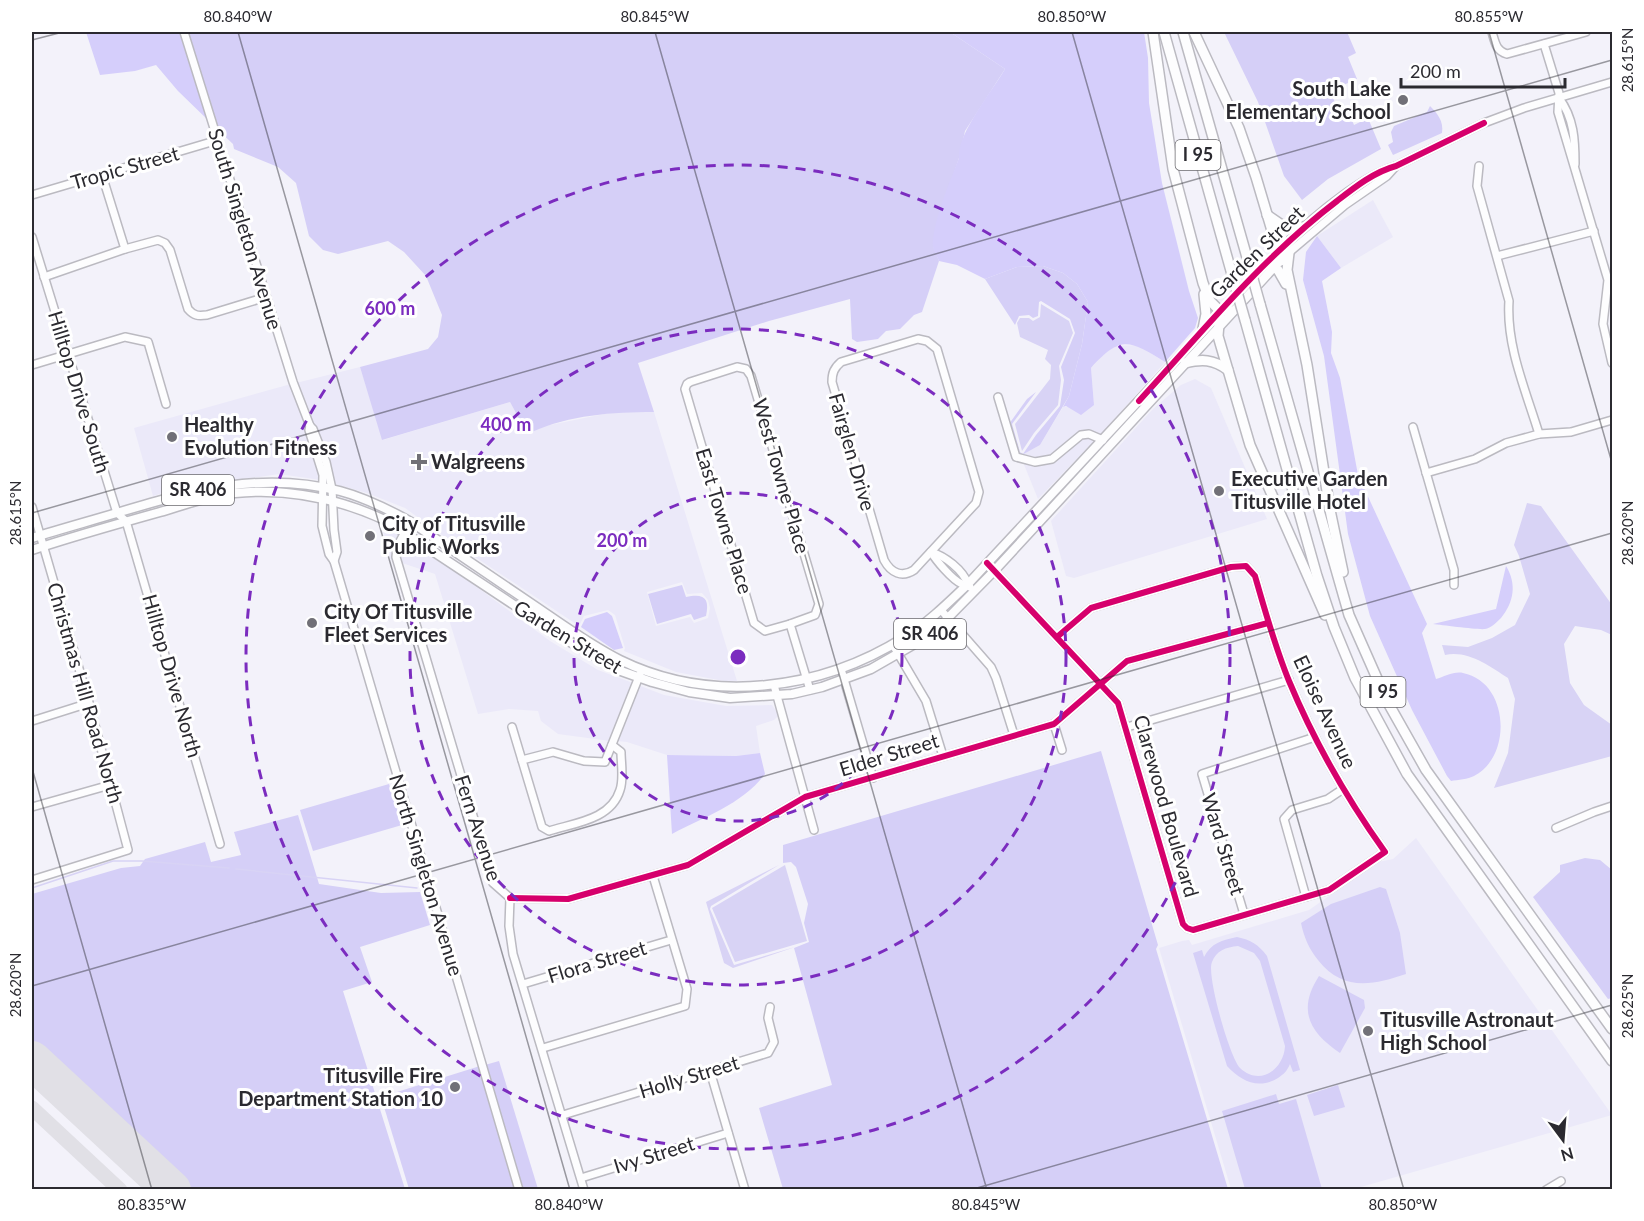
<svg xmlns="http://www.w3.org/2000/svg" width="1644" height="1221" font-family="Lato,sans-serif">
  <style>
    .built { fill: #ebe9f9; fill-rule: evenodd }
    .green { fill: #d5cff7; fill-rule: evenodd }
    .forest { fill: #d5cefb }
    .water { fill: #d8d3f5 }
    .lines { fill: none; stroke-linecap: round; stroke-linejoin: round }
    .stream { stroke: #d8d3f5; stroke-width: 1.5 }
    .taxiway { stroke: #e1e0e6; stroke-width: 15 }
    .runway { stroke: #e1e0e6; stroke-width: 38 }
    .minor-casing { stroke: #bbbac1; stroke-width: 10 }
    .major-casing { stroke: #bbbac1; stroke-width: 11 }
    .highway-casing { stroke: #bbbac1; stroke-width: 12 }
    .minor { stroke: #fdfdfe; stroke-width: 7 }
    .major { stroke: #fdfdfe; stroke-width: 8 }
    .highway { stroke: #fdfdfe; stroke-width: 9 }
    .highway-bridge-casing { stroke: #bbbac1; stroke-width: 12; stroke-linecap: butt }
    .highway-bridge { stroke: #fdfdfe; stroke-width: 9 }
    .cycleway-casing { stroke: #fff; stroke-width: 10 }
    .cycleway { stroke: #d6006c; stroke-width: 6 }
    .ticks { fill: none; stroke: #2b2a30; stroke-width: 1.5; stroke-opacity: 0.45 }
    .ring { fill: none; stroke: #7b2cbf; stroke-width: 3; stroke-dasharray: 10 8 }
    .poi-dot { fill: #717077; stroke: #fff; stroke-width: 2 }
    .labels { text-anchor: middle; stroke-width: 6; stroke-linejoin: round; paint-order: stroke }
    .shield { fill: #fff; stroke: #6b6a6e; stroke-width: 1.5 }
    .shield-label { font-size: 18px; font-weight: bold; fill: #2b2a30 }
    .poi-label { font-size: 20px; font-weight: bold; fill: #2b2a30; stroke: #fff; text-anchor: start }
    .street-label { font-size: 20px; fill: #2b2a30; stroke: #fff }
    .centre { fill: #7b2cbf; stroke: #fff; stroke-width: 3 }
    .ring-label { font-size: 18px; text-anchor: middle; font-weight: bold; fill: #7b2cbf; stroke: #fff; stroke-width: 6; stroke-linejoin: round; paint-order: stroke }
    .neatline { fill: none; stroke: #2b2a30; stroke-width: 2 }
    .ticks-label { font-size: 15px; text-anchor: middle; fill: #2b2a30 }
  </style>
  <rect width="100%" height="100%" fill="#f3f2fa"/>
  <g class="built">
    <path d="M1373 200 1393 237 1341 268 1317 236Z"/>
    <path d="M1137 345 1165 362 1100 435 1090 431 1080 432 1050 456 1035 459 1022 455 1040 445 1063 407 1094 405 1091 368 1104 354 1115 346Z"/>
    <path d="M360 367 383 440 510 402 523 426 532 432 545 426 614 412H654L737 681H724L676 672 624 651 625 648 615 615 608 610 584 616 579 626 445 537 405 508 367 493 331 483 296 383ZM682 582 687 594 702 593 708 600 710 608 708 618 694 623 690 617 656 626 647 592Z"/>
    <path d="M1195 379 1211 388 1267 519 1074 578 1066 576 1051 521 1153 409 1181 385Z"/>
    <path d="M291 384 305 425 321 480 279 474 176 489 153 496 134 428Z"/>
    <path d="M1089 437 1095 440 1038 499 1023 462 1035 465 1082 438Z"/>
    <path d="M382 526 400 533 427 550 550 641 598 670 633 683 610 741 558 734 541 721 538 711 509 709 478 714 435 574 390 559Z"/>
    <path d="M638 685 664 695 726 706 772 705 779 715 774 720 756 726 760 753 736 756 667 755 627 742 617 741Z"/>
    <path d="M1416 838 1612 1115 1354 1189H1231L1159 948 1182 941 1189 940 1192 945 1309 910 1378 862 1393 859Z"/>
  </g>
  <g class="green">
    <path d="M187 32H950L1005 69 965 131 959 158 937 223 933 246 939 261 922 312 914 315 900 329 886 331 878 339 857 342 852 339 850 299 769 321 638 363 654 412C612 412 570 415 532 432L523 426 510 402 382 440 360 367 428 349 438 337 442 315 426 276 404 252 388 241 338 254 323 250 309 236 296 183 278 167 234 149 233 144 217 129Z"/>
    <path d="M1224 32H1347L1356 53 1348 57 1357 79 1330 91 1341 116 1349 113 1354 125 1368 118 1381 149 1328 179 1302 200 1284 176 1258 102Z"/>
    <path d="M1430 106C1437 113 1444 121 1442 133L1393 155 1388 145 1393 142 1391 132 1394 126 1427 112Z"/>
    <path d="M1043 266 1063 273 1077 284 1088 302 1082 344 1069 396 1040 445 1022 455H1021L1009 424 1027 399 1036 392 1012 424 1020 452 1023 454 1036 435 1060 406 1064 380 1061 367 1075 333 1070 319 1041 301 1039 302 1038 316 1033 318 1029 315 1019 316 1015 325 985 279 1017 267Z"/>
    <path d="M682 585 686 597C704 593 710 598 706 616L694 620 691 614 657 624 648 594Z"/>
    <path d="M1101 751 1158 945 1156 949 1228 1189H783L759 1108 832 1085 794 948 809 942 804 923 808 904 796 867 791 862 783 863V845Z"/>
    <path d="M389 784 402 825 313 851 300 810Z"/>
    <path d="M298 815 319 884 381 893 420 892 430 925 360 947 372 982 343 991 405 1189H193L32 1041V894L121 868 140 866 145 859 205 842 211 862 241 855 234 832Z"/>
    <path d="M1585 858 1600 860 1612 870V998L1608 999 1533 897 1560 872V865Z"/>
    <path d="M1380 887 1386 889 1400 933 1406 974C1373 985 1343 992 1318 960 1309 949 1304 937 1301 923L1331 904Z"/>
    <path d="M1237 937C1251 940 1258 944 1267 956L1300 1070 1293 1072 1290 1064C1287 1071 1284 1074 1278 1078 1258 1090 1241 1081 1227 1066L1193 953 1202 950 1204 957C1211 943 1222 940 1237 937ZM1238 946 1254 953 1260 961 1285 1046C1284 1069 1260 1087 1240 1068 1230 1058 1206 975 1212 962 1216 951 1226 947 1238 946Z"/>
    <path d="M1319 976 1364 1000 1365 1008 1340 1053C1309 1032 1297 1010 1319 976Z"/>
    <path d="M499 1061 538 1189H522L485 1065Z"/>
    <path d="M480 1066 517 1189H409L381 1097Z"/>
    <path d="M1338 1085 1345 1107 1314 1116 1307 1095Z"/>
    <path d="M1276 1094 1279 1104 1296 1099 1322 1189H1245L1222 1111Z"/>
  </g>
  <g class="forest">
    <path d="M86 32H181L209 121 178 91 156 65 135 71 100 75Z"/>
    <path d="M950 32H1144L1148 58 1149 103 1162 183 1189 291 1198 318 1195 328 1165 362C1129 340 1121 335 1091 368L1094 405 1081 415 1066 406 1063 407 1069 396 1082 344 1088 302 1077 284 1063 273 1043 266 1017 267 985 279 957 265 939 261C937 256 934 252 933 247 931 226 951 179 959 158 957 134 992 91 1005 69Z"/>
    <path d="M1317 236 1341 268 1322 281 1332 332 1331 353 1340 378 1358 475 1427 624 1422 633 1436 679C1444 677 1454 671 1463 673 1509 682 1513 756 1474 776 1468 779 1458 780 1451 781L1447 776 1412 710 1370 616 1348 534 1324 356 1303 280 1306 252Z"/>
    <path d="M1506 566C1517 584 1514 602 1501 618 1497 622 1491 628 1485 629 1479 630 1442 625 1433 624L1496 609Z"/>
    <path d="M607 612 612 616 623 648 614 650 581 627 585 619Z"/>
    <path d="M760 753 765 774C743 804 704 817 672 834L667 755 736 756Z"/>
  </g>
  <g class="water">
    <path d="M1041 304 1069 321 1073 333 1059 366 1061 380 1058 405 1034 433 1022 451 1015 424 1050 379 1051 365 1045 359 1048 350 1020 337 1017 323 1020 318H1029L1033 321 1040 317Z"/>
    <path d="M1527 503 1541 506 1612 605V635L1601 630 1575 626 1564 644 1570 683 1584 705 1612 725V756L1494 788 1508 753 1515 699 1508 678C1489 666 1468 650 1445 655L1442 645 1468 647 1492 638 1515 625 1530 594 1519 556 1514 545Z"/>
    <path d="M779 865 711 906 710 909 734 965 795 947 733 968 724 963 706 902Z"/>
    <path d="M785 865 807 941 735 962 712 908Z"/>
  </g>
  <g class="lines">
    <g class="stream">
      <path d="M236 869 417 888"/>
      <path d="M32 888 113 861H142L229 868"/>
    </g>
    <path class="taxiway" d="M32 1108 120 1190"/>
    <path class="runway" d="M32 1060 172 1190"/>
    <g class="minor-casing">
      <g id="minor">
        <path d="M184 32 293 382 310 426 313 429 326 462 332 489 334 530 337 552 334 561"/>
        <path d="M1492 32C1495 42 1496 51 1507 54L1586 32"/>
        <path d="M1544 44 1559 93 1558 112 1608 280 1603 324 1612 363"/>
        <path d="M1559 98C1574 118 1575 140 1575 164"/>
        <path d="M1479 166 1477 186 1509 301C1506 346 1526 391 1539 434"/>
        <path d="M102 175 125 249 158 240 165 243 170 250 188 309C194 316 198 316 207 315L266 297"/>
        <path d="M32 195 218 140"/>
        <path d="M32 237 117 513 126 521 220 844"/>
        <path d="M1286 255 1345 205 1387 176 1396 166"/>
        <path d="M1497 256 1594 231"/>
        <path d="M1266 264C1295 233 1356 177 1396 166L1484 123 1524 108 1612 82"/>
        <path d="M44 277 125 249"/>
        <path d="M918 339 927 341 937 349 979 492 976 503 914 570C902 578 891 573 884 560L832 382C832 373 834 368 841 362Z"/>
        <path d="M32 365 125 337 148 342 166 404"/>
        <path d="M737 367 746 369 751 376 819 604 815 615 790 624 765 631 754 623 685 389 687 384 690 382Z"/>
        <path d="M998 397 1016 457 1035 462 1052 459 1081 435 1089 434 1103 440"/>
        <path d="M310 426 309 430 323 475 322 526 329 554 334 561 519 1190"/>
        <path d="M1413 427 1454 570V585"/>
        <path d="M1426 473 1475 459 1506 443 1539 434 1571 432 1612 420"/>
        <path d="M32 507 89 703 128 850 32 880"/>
        <path d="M405 532 397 547 396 557 493 883 510 898 509 926 513 954 584 1190"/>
        <path d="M931 552C936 560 952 580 962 584 965 585 968 585 970 587"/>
        <path d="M931 552C945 556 963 570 968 584"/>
        <path d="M987 563 1118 703 1183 924 1187 928 1193 930 1329 890 1385 852C1347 799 1314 741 1289 681 1275 647 1265 611 1255 576L1246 566 1231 567 1091 608 1057 637"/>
        <path d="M941 610 991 667 996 678 1014 735"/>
        <path d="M790 624 810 690"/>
        <path d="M893 645 926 701 943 756"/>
        <path d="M841 669 873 778"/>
        <path d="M774 685 814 830"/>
        <path d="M32 721 89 703"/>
        <path d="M1054 724 1062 750"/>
        <path d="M512 727 542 827 549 831C574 823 611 820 620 790 624 779 621 763 621 752L612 745"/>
        <path d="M1127 727 1289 680"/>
        <path d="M522 760 553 752 584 761 605 762 640 674"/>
        <path d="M32 807 110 785"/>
        <path d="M1556 828 1594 812 1612 806"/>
        <path d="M1306 897 1284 819 1292 810 1328 799 1343 789"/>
        <path d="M510 898 568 899 688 865 805 797 1054 724 1127 661 1268 623"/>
        <path d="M1244 914 1202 774 1315 737"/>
        <path d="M523 984 671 940"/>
        <path d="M543 1048 685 1006 687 989 653 876"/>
        <path d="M710 1071 745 1190"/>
        <path d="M563 1115 768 1053 774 1042 768 1018 770 1007"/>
        <path d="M581 1178 728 1133"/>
        <path d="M1546 1190 1561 1181"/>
      </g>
    </g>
    <g class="major-casing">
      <g id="major">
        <path d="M32 538C61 529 90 521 120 512 194 490 262 471 340 491 366 498 388 509 411 522 452 550 494 578 535 606 563 625 590 645 620 660 712 705 821 690 905 637 929 622 948 603 968 584L1266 264"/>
        <path d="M32 550C74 536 117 524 160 512 184 505 210 495 235 493 288 488 340 499 387 521L570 642 621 671 652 682 689 692 730 698 792 694 822 687 871 669 918 642 937 629 995 570 1278 263"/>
      </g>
    </g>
    <g class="highway-casing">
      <g id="highway">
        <path d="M1153 32 1173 169 1203 283 1210 301 1220 311H1232"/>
        <path d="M1164 32 1233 278"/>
        <path d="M1183 32 1248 261"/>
        <path d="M1194 32 1239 128 1256 177 1281 261"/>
        <path d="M1267 215 1286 228 1305 227"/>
        <path d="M1289 253 1287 270 1307 365 1330 510 1343 572"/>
        <path d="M1266 264 1278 270 1286 284"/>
        <path d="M1260 304 1349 615 1387 701 1426 770 1612 1029"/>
        <path d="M1220 311 1218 336 1250 445 1325 615"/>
        <path d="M1245 320 1317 576 1334 627 1355 678 1407 774 1612 1061"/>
        <path d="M1203 329 1206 314 1204 294"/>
        <path d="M1185 363C1202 359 1213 359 1228 370"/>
      </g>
    </g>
    <use href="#minor" class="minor"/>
    <use href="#major" class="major"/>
    <use href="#highway" class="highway"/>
    <g class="highway-bridge-casing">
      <g id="highway-bridge">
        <path d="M1248 261 1260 304"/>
        <path d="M1233 278 1245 320"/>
      </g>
    </g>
    <use href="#highway-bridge" class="highway-bridge"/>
    <g class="cycleway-casing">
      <g id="cycleway">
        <path d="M1139 401C1202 332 1262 258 1337 201 1355 187 1374 172 1396 166L1484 123"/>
        <path d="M987 563 1118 703 1183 924 1187 928 1193 930 1329 890 1385 852C1347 799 1314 741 1289 681 1275 647 1265 611 1255 576L1246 566 1231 567 1091 608 1057 637"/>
        <path d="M510 898 568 899 688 865 805 797 1054 724 1127 661 1268 623"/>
      </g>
    </g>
    <use href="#cycleway" class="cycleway"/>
  </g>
  <path class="ticks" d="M238 32 570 1190M655 32 987 1190M1072 32 1404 1190M1489 32 1612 463M32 40 63 32M32 513 1612 60M32 768 152 1190M32 986 1612 533M970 1190 1612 1005"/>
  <g class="ring">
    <circle cx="738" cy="657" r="164"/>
    <circle cx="738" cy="657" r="328"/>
    <circle cx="738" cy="657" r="492"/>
  </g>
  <g class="poi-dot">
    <circle cx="1403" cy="100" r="6"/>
    <circle cx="172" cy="437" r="6"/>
    <path d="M416 453h6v6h6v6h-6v6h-6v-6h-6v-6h6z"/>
    <circle cx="1219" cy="491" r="6"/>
    <circle cx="370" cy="536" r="6"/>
    <circle cx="312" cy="623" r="6"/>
    <circle cx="1368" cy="1031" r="6"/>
    <circle cx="455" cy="1087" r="6"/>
  </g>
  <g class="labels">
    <g class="shield">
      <rect x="1175.5" y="140" width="45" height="30" rx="4.5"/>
      <rect x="162" y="475" width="72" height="30" rx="4.5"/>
      <rect x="894" y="619" width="72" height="30" rx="4.5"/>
      <rect x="1360.5" y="677" width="45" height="30" rx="4.5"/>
    </g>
    <g class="shield-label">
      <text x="1198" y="161">I 95</text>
      <text x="198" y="496">SR 406</text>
      <text x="930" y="640">SR 406</text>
      <text x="1383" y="698">I 95</text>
    </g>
    <g class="poi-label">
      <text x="1391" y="96" text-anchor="end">South Lake<tspan x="1391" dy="23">Elementary School</tspan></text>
      <text x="184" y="432">Healthy<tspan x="184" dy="23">Evolution Fitness</tspan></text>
      <text x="431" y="469">Walgreens</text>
      <text x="1231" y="486">Executive Garden<tspan x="1231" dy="23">Titusville Hotel</tspan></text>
      <text x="382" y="531">City of Titusville<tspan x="382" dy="23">Public Works</tspan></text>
      <text x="324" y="619">City Of Titusville<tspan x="324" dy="23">Fleet Services</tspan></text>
      <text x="1380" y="1027">Titusville Astronaut<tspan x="1380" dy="23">High School</tspan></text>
      <text x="443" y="1083" text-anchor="end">Titusville Fire<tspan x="443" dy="23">Department Station 10</tspan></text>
    </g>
    <g class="street-label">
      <text transform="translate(125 168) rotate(-16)" y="7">Tropic Street</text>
      <text transform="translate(245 229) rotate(73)" y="7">South Singleton Avenue</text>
      <text transform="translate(1257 252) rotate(-44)" y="7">Garden Street</text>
      <text transform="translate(79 392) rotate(73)" y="7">Hilltop Drive South</text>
      <text transform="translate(852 452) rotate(74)" y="7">Fairglen Drive</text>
      <text transform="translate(781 476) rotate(74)" y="7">West Towne Place</text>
      <text transform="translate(724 521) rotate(73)" y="7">East Towne Place</text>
      <text transform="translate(568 637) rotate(31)" y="7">Garden Street</text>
      <text transform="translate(172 676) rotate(74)" y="7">Hilltop Drive North</text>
      <text transform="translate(85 693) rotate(74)" y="7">Christmas Hill Road North</text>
      <text transform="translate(1325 712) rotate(65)" y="7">Eloise Avenue</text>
      <text transform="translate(889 755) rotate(-17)" y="7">Elder Street</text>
      <text transform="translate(1166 806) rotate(74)" y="7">Clarewood Boulevard</text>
      <text transform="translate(478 828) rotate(72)" y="7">Fern Avenue</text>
      <text transform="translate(1223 844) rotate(73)" y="7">Ward Street</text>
      <text transform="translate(426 875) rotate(73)" y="7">North Singleton Avenue</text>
      <text transform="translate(597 962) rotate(-17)" y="7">Flora Street</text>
      <text transform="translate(689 1077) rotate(-17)" y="7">Holly Street</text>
      <text transform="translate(654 1155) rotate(-17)" y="7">Ivy Street</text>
    </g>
  </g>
  <circle cx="738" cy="657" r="9" class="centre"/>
  <g class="ring-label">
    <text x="390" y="315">600 m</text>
    <text x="506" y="431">400 m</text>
    <text x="622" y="547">200 m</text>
  </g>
  <rect width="1644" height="1221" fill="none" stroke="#ffffff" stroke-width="66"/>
  <g transform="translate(1563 1140) rotate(164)" stroke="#ffffff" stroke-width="4.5" paint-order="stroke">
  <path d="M0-4.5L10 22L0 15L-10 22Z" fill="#2b2a30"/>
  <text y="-9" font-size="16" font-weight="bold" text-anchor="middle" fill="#2b2a30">N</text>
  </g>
  <path d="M1401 78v9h164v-9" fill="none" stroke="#2b2a30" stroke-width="3"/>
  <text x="1410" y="78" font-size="18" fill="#2b2a30" stroke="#ffffff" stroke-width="4.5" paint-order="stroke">200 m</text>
  <rect x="33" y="33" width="1578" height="1155" class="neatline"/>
  <g class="ticks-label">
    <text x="238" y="22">80.840°W</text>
    <text x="655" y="22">80.845°W</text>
    <text x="1072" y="22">80.850°W</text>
    <text x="1489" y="22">80.855°W</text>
    <text transform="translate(1628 60) rotate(-90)" y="5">28.615°N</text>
    <text transform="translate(16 513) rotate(-90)" y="5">28.615°N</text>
    <text transform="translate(1628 533) rotate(-90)" y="5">28.620°N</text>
    <text transform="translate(16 985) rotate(-90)" y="5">28.620°N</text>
    <text transform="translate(1628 1006) rotate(-90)" y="5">28.625°N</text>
    <text x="152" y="1210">80.835°W</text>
    <text x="569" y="1210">80.840°W</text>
    <text x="986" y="1210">80.845°W</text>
    <text x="1403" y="1210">80.850°W</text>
  </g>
</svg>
